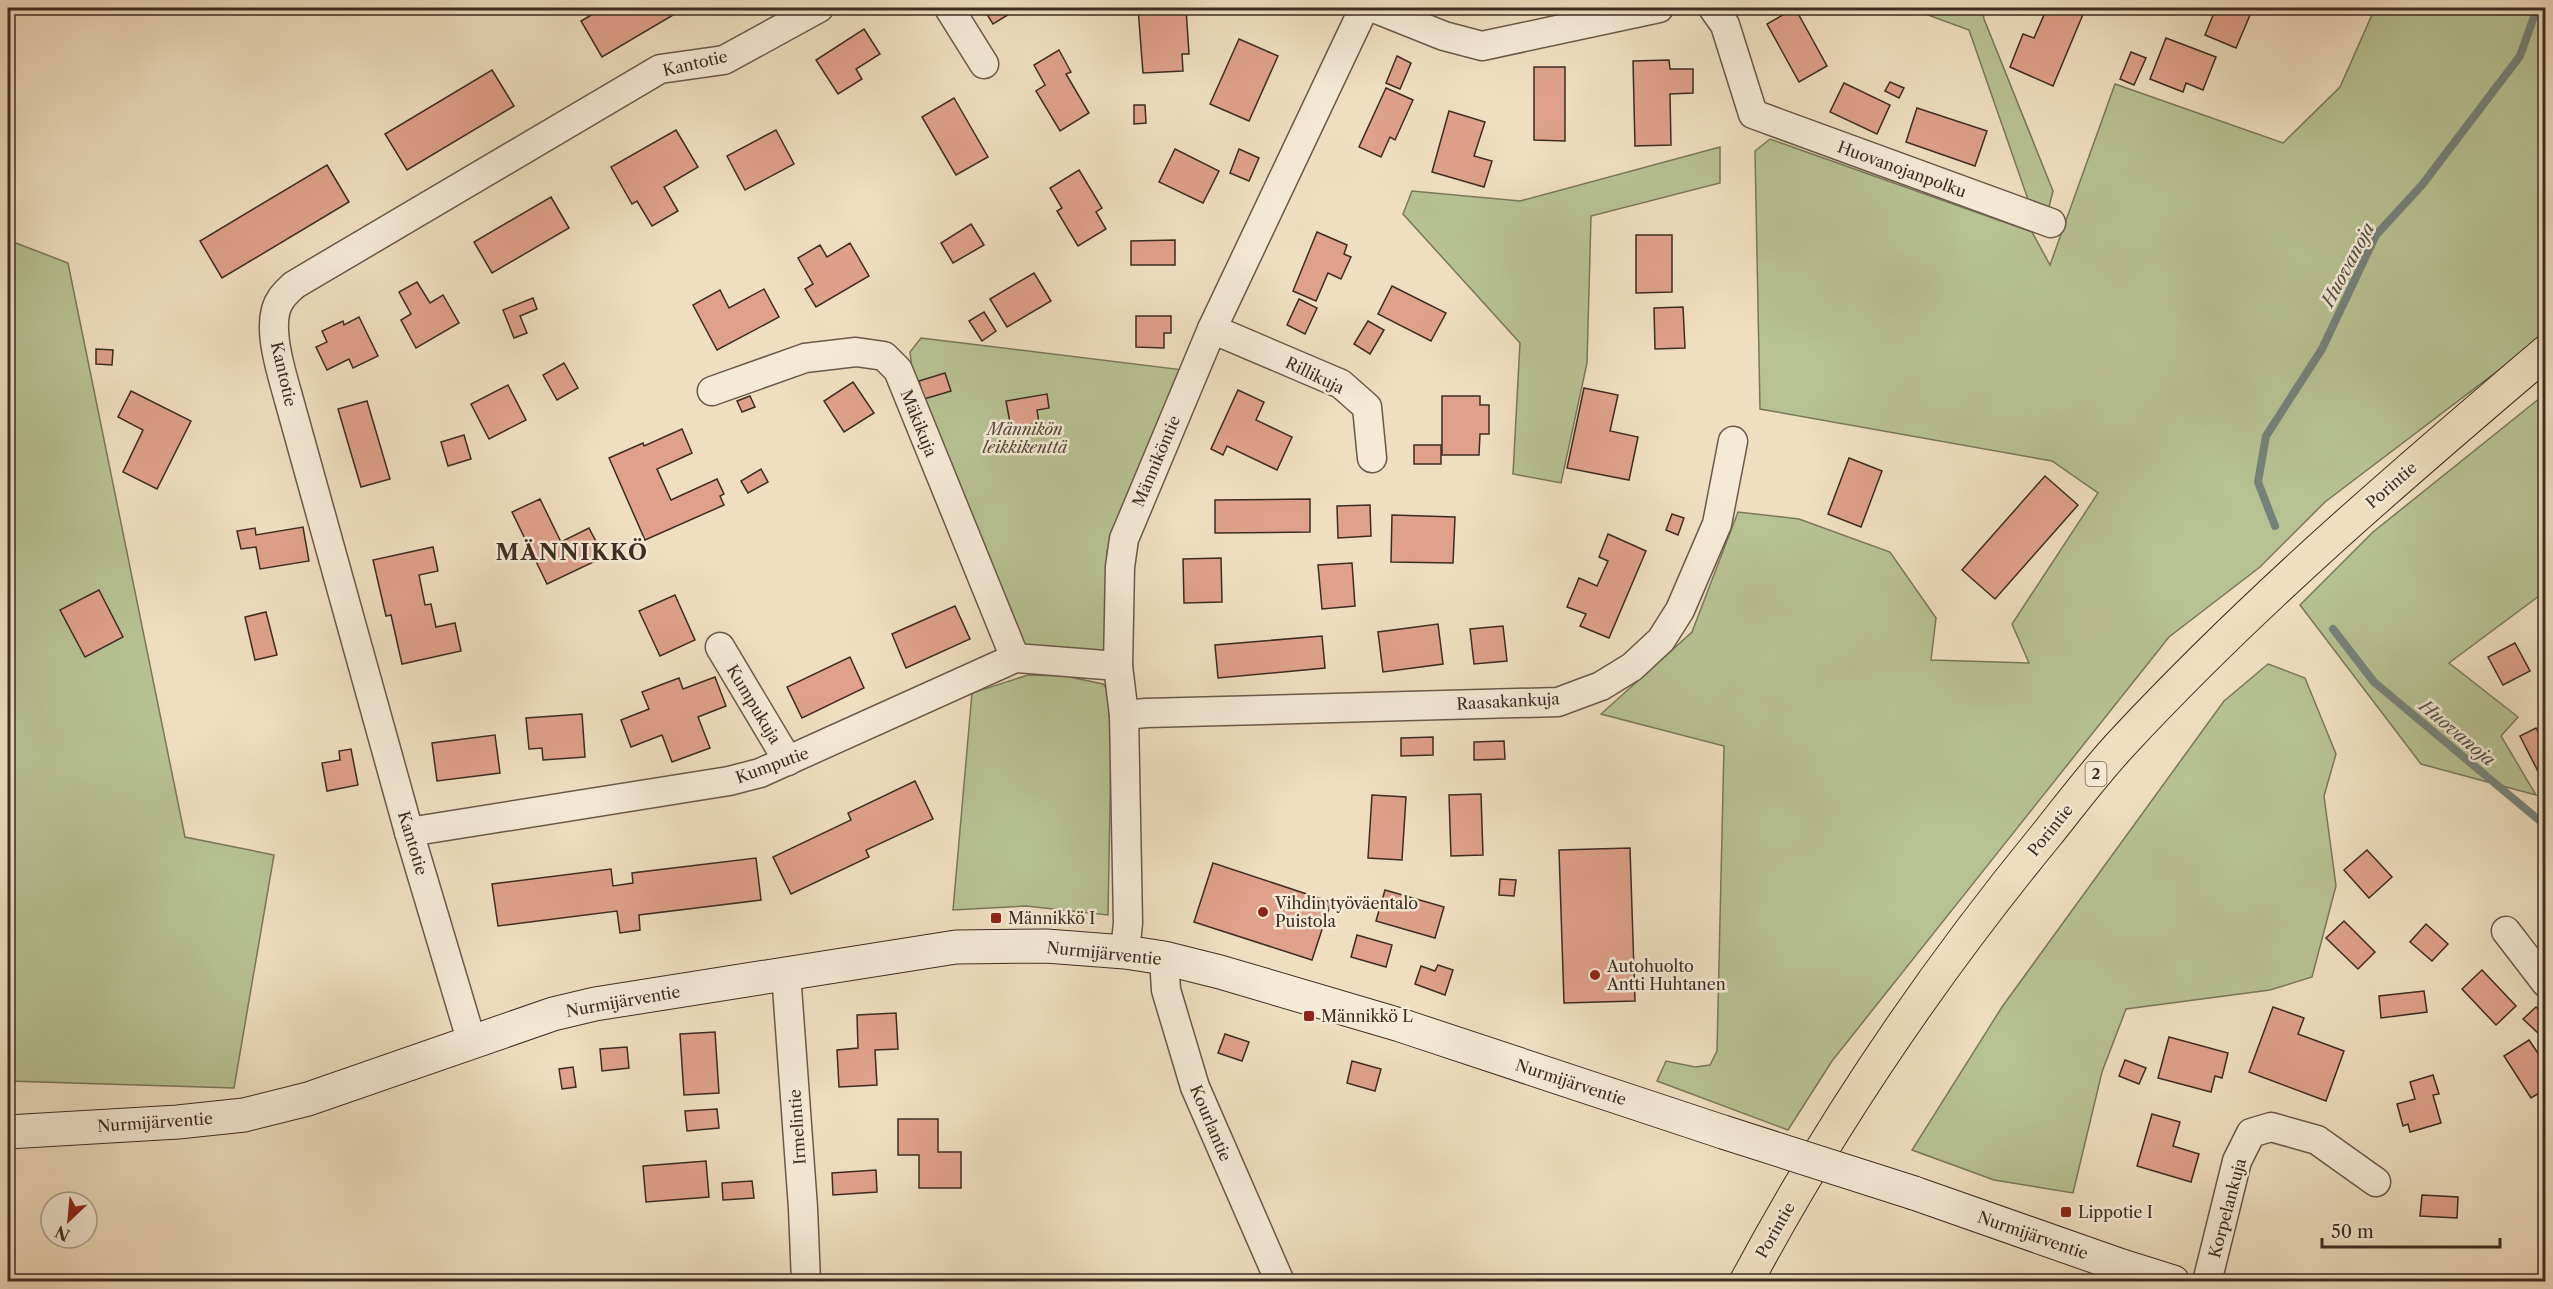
<svg xmlns="http://www.w3.org/2000/svg" width="2553" height="1289" font-family="'Libre Caslon Text',serif">
  <style>
    .green { fill: #b7c293; stroke: #7a775b; stroke-width: 1.5 }
    .lines { fill: none; stroke-linecap: round; stroke-linejoin: round }
    .stream { stroke: #75827b; stroke-width: 8 }
    .building { fill: #dfa18b; stroke: #3e2c23; stroke-width: 1.5 }
    .street-casing { stroke: #6a594a; stroke-width: 31 }
    .secondary-casing { stroke: #3e2c23; stroke-width: 35 }
    .highway-casing { stroke: #3e2c23; stroke-width: 35 }
    .street { stroke: #f5ead6; stroke-width: 28 }
    .secondary { stroke: #f5ead6; stroke-width: 33 }
    .highway { stroke: #efdfc0; stroke-width: 33 }
    .secondary-bridge-casing { stroke: #3e2c23; stroke-width: 35; stroke-linecap: butt }
    .secondary-bridge { stroke: #f5ead6; stroke-width: 33 }
    .poi-dot { fill: #8f2418; stroke: #f5ead6; stroke-width: 2 }
    .labels { text-anchor: middle; stroke-width: 5; stroke-linejoin: round; paint-order: stroke }
    .shield { fill: #f5ead6; stroke: #756559; stroke-width: 1.5 }
    .shield-label { font-size: 15px; font-weight: bold; fill: #3e2c23 }
    .street-label { font-size: 16px; fill: #3e2c23; stroke: #f5ead6 }
    .park-label { font-size: 16px; font-style: italic; fill: #564a39; stroke: #f5ead6 }
    .poi-label { font-size: 16px; fill: #3e2c23; stroke: #f5ead6; text-anchor: start }
    .water-label { font-size: 18px; font-style: italic; fill: #555048; stroke: #f5ead6 }
    .district-label { font-size: 22px; font-weight: bold; letter-spacing: 1.5px; fill: #3e2c23; stroke: #f5ead6 }
  </style>
  <rect width="100%" height="100%" fill="#efdfc0"/>
  <filter id="stains"><feTurbulence type="fractalNoise" baseFrequency=".00333" numOctaves="4"/><feColorMatrix values="0 0 0 0 .2 0 0 0 0 .09 0 0 0 0 .02 0 0 0 .5 -.17"/></filter>
  <radialGradient id="worn" r=".72"><stop offset=".6" stop-color="#630" stop-opacity="0"/><stop offset="1" stop-color="#630" stop-opacity=".3"/></radialGradient>
  <g class="green">
    <path d="M1909 8H1982L1984 19 2053 191 2048 211 2030 205 1969 30Z"/>
    <path d="M2375 8H2545V335L2325 502 2260 567 2169 637 1832 1061 1788 1130 1657 1081 1666 1061 1695 1067 1710 1065 1717 1051 1724 746 1601 714 1692 632 1738 512 1799 519 1890 552 1936 618 1931 660 2029 663 2012 624 2098 493 2052 461 1760 409 1755 151 1770 139 2032 232 2050 265 2115 84 2283 143 2340 87Z"/>
    <path d="M1720 147V183L1591 216 1587 363 1561 483 1513 474 1520 343 1403 214 1412 191 1520 201Z"/>
    <path d="M8 240 68 263 185 837 274 855 234 1088 8 1081Z"/>
    <path d="M921 338 1184 370 1107 551 1109 646 1097 656 1033 650 1016 637 912 369 910 352Z"/>
    <path d="M2545 394V603L2539 596 2449 663 2518 717 2501 736 2536 795 2421 764 2300 605 2373 532Z"/>
    <path d="M2268 664 2305 678 2336 754 2324 796 2336 886 2312 977 2270 990 2126 1009 2102 1072 2073 1193 1994 1180 1912 1150 2002 1007 2224 701Z"/>
    <path d="M1028 675 1065 676 1103 684 1112 695 1108 915 1026 906 953 910 972 693Z"/>
  </g>
  <g class="lines">
    <g class="stream">
      <path d="M2275 526 2258 482 2266 436 2322 349 2376 235 2422 185 2520 56 2537 8"/>
      <path d="M2333 629 2374 682 2546 826"/>
    </g>
  </g>
  <g class="building">
    <path d="M603 8H685L602 57 581 21Z"/>
    <path d="M983 8H1008L1011 13 993 24Z"/>
    <path d="M1138 8H1186L1189 54H1182L1183 71 1143 73Z"/>
    <path d="M1795 8 1827 66 1799 82 1767 24Z"/>
    <path d="M2047 8H2073L2084 12 2053 86 2010 67 2023 34 2034 38Z"/>
    <path d="M2216 8H2253L2236 48 2205 35Z"/>
    <path d="M864 29 880 54 856 69 862 79 838 94 816 60Z"/>
    <path d="M2166 38 2216 57 2203 90 2186 83 2183 92 2150 79Z"/>
    <path d="M1239 39 1278 56 1249 121 1210 104Z"/>
    <path d="M1059 50 1071 72 1066 74 1089 113 1060 131 1036 91 1045 85 1034 65Z"/>
    <path d="M2131 52 2146 58 2134 85 2120 79Z"/>
    <path d="M1397 56 1411 63 1400 89 1386 83Z"/>
    <path d="M1669 60 1670 69H1693V93L1670 94 1671 145 1635 146 1633 61Z"/>
    <path d="M1534 67H1565V141L1534 140Z"/>
    <path d="M492 70 514 106 407 170 385 134Z"/>
    <path d="M1890 82 1904 88 1899 98 1885 91Z"/>
    <path d="M1844 83 1890 105 1877 134 1830 112Z"/>
    <path d="M1386 88 1413 100 1395 140 1390 137 1381 157 1359 147Z"/>
    <path d="M954 98 988 157 956 175 922 117Z"/>
    <path d="M1134 105H1145L1146 123 1134 124Z"/>
    <path d="M1917 108 1987 131 1975 166 1906 142Z"/>
    <path d="M1449 111 1485 122 1474 156 1492 161 1484 187 1432 172Z"/>
    <path d="M676 130 698 167 664 187 678 211 652 226 637 201 632 204 611 167Z"/>
    <path d="M776 130 794 164 745 190 727 156Z"/>
    <path d="M1175 149 1219 171 1203 203 1159 182Z"/>
    <path d="M1239 149 1259 158 1249 181 1230 173Z"/>
    <path d="M327 165 349 202 222 278 200 241Z"/>
    <path d="M1079 170 1102 208 1096 212 1106 229 1078 246 1057 211 1062 208 1050 188Z"/>
    <path d="M551 197 569 228 492 273 474 242Z"/>
    <path d="M971 224 984 245 953 263 941 243Z"/>
    <path d="M1317 232 1347 245 1344 254 1351 257 1341 279 1328 273 1316 301 1293 291Z"/>
    <path d="M1636 235H1672V292L1636 293Z"/>
    <path d="M1175 240V265H1131V241Z"/>
    <path d="M850 243 869 276 816 307 805 289 813 284 798 258 820 245 827 257Z"/>
    <path d="M1034 273 1051 301 1007 327 990 299Z"/>
    <path d="M417 282 430 303 443 295 459 323 416 348 401 320 411 314 399 292Z"/>
    <path d="M1392 286 1446 313 1431 341 1378 314Z"/>
    <path d="M764 289 779 317 717 350 693 305 720 290 729 308Z"/>
    <path d="M533 298 537 309 520 316 527 333 514 338 503 310Z"/>
    <path d="M1299 299 1317 308 1305 334 1287 325Z"/>
    <path d="M1683 307 1685 348 1655 349 1654 308Z"/>
    <path d="M984 312 996 331 982 341 969 321Z"/>
    <path d="M1136 316H1171V333H1164V348L1136 347Z"/>
    <path d="M359 317 378 356 353 368 349 359 327 370 316 347 327 342 322 331 343 321 344 325Z"/>
    <path d="M1368 321 1384 330 1370 354 1354 344Z"/>
    <path d="M96 349 113 350 112 365 96 364Z"/>
    <path d="M564 363 578 388 557 400 543 375Z"/>
    <path d="M945 373 951 391 924 399 919 381Z"/>
    <path d="M853 382 874 413 844 432 824 401Z"/>
    <path d="M508 385 526 420 489 439 471 404Z"/>
    <path d="M1584 388 1618 395 1610 431 1638 437 1629 480 1567 468Z"/>
    <path d="M1238 390 1264 402 1256 420 1292 437 1277 470 1227 446 1223 455 1211 449Z"/>
    <path d="M131 391 191 421 157 489 123 472 143 430 118 417Z"/>
    <path d="M1047 394 1049 408 1037 410 1039 423 1011 428 1006 401Z"/>
    <path d="M750 396 755 407 742 412 737 401Z"/>
    <path d="M1442 396H1480V405H1489V434H1480L1479 455H1442Z"/>
    <path d="M367 401 390 479 361 487 338 409Z"/>
    <path d="M682 429 692 453 657 469 671 500 717 479 724 494 720 496 724 505 645 540 609 458 643 443 644 446Z"/>
    <path d="M464 435 471 459 448 466 441 442Z"/>
    <rect x="1414" y="445" width="27" height="19"/>
    <path d="M1849 458 1882 471 1861 527 1828 514Z"/>
    <path d="M761 469 768 482 748 493 741 481Z"/>
    <path d="M2045 476 2078 505 1995 599 1962 570Z"/>
    <path d="M540 499 561 542 589 528 604 557 547 584 512 512Z"/>
    <path d="M1310 499V532L1215 533V500Z"/>
    <path d="M1370 505 1371 536 1338 538 1337 506Z"/>
    <path d="M1672 514 1684 518 1678 535 1666 530Z"/>
    <path d="M1392 515 1455 517 1453 563 1391 562Z"/>
    <path d="M303 527 309 561 260 569 256 547 241 549 237 531 255 528 256 535Z"/>
    <path d="M1608 534 1646 551 1609 638 1580 626 1586 614 1567 607 1579 578 1597 586 1608 561 1599 557Z"/>
    <path d="M433 547 438 571 419 575 425 605 431 604 436 627 455 623 461 651 402 664 391 615 386 616 373 560Z"/>
    <path d="M1221 558 1222 602 1184 603 1183 559Z"/>
    <path d="M1352 563 1355 606 1322 609 1318 565Z"/>
    <path d="M99 590 123 637 85 657 60 610Z"/>
    <path d="M675 595 695 640 660 656 639 611Z"/>
    <path d="M955 606 970 639 906 668 892 634Z"/>
    <path d="M266 612 277 655 255 660 245 617Z"/>
    <path d="M1438 624 1443 664 1383 672 1378 632Z"/>
    <path d="M1503 626 1507 661 1474 664 1470 629Z"/>
    <path d="M1322 636 1325 668 1218 678 1215 645Z"/>
    <path d="M2515 643 2530 671 2503 685 2488 657Z"/>
    <path d="M850 657 864 688 802 718 787 687Z"/>
    <path d="M715 677 726 706 698 717 710 748 672 762 662 735 631 747 621 720 649 709 642 692 679 678 683 689Z"/>
    <path d="M582 714 585 757 543 760 542 748 529 749 526 718Z"/>
    <path d="M2536 728 2546 747V787L2520 736Z"/>
    <path d="M495 735 500 773 437 781 432 743Z"/>
    <path d="M1433 737V755L1401 756V738Z"/>
    <path d="M1504 741 1505 759 1474 760V742Z"/>
    <path d="M351 749 358 785 327 791 322 763 340 760 339 751Z"/>
    <path d="M915 781 933 819 866 850 869 857 791 894 773 857 851 820 848 813Z"/>
    <path d="M1481 794 1483 855 1451 856 1449 795Z"/>
    <path d="M1372 795 1406 797 1402 860 1368 858Z"/>
    <path d="M1630 848 1635 1001 1564 1003 1559 850Z"/>
    <path d="M2367 850 2392 877 2369 898 2344 870Z"/>
    <path d="M756 858 761 900 639 915 640 930 620 933 617 911 498 926 492 884 611 869 613 886 633 883 632 873Z"/>
    <path d="M1213 863 1331 902 1312 960 1194 922Z"/>
    <path d="M1500 879 1516 880 1514 896 1499 895Z"/>
    <path d="M1385 890 1444 907 1435 938 1376 921Z"/>
    <path d="M2344 921 2375 952 2358 969 2326 938Z"/>
    <path d="M2426 924 2448 944 2432 961 2410 942Z"/>
    <path d="M1357 935 1392 945 1386 967 1351 957Z"/>
    <path d="M1438 965 1453 970 1445 995 1415 984 1421 966 1435 971Z"/>
    <path d="M2482 970 2516 1006 2496 1025 2462 989Z"/>
    <path d="M2424 991 2427 1012 2381 1018 2379 996Z"/>
    <path d="M2273 1007 2304 1018 2298 1034 2344 1051 2326 1101 2249 1072Z"/>
    <path d="M2536 1007 2546 1016V1026L2538 1033 2523 1019Z"/>
    <path d="M896 1013 898 1049 875 1050 877 1085 839 1087 837 1050 858 1048 857 1015Z"/>
    <path d="M715 1032 719 1093 684 1095 680 1034Z"/>
    <path d="M1225 1034 1249 1042 1242 1061 1218 1053Z"/>
    <path d="M2169 1037 2228 1053 2222 1078 2215 1076 2211 1092 2158 1078Z"/>
    <path d="M2529 1040 2546 1065V1089L2531 1098 2504 1056Z"/>
    <path d="M627 1047 629 1068 602 1071 600 1049Z"/>
    <path d="M2125 1060 2146 1068 2139 1084 2119 1076Z"/>
    <path d="M1352 1061 1381 1069 1375 1091 1347 1083Z"/>
    <path d="M573 1067 576 1087 562 1089 559 1069Z"/>
    <path d="M2433 1075 2439 1094 2433 1095 2441 1123 2410 1132 2408 1124 2403 1126 2397 1104 2415 1099 2410 1082Z"/>
    <path d="M717 1109 719 1128 687 1131 685 1111Z"/>
    <path d="M2152 1114 2180 1122 2173 1146 2199 1154 2191 1182 2137 1166Z"/>
    <path d="M898 1119H938V1152H961V1188H919V1155H898Z"/>
    <path d="M706 1161 709 1197 646 1202 643 1166Z"/>
    <path d="M876 1170 877 1192 833 1195 832 1173Z"/>
    <path d="M752 1181 754 1198 723 1200 722 1183Z"/>
    <path d="M2422 1195 2458 1197 2457 1218 2420 1216Z"/>
  </g>
  <g class="lines">
    <g class="street-casing">
      <g id="street">
        <path d="M949 8 984 64"/>
        <path d="M1374 8 1444 36 1482 46 1659 8"/>
        <path d="M1713 8 1725 25 1753 114 2051 223"/>
        <path d="M1212 329 1341 384 1367 407 1372 458"/>
        <path d="M712 391 805 358 856 352 884 356 898 370 1015 658"/>
        <path d="M720 647 788 761"/>
        <path d="M1124 715 1146 713 1558 702 1601 686 1632 667 1661 640 1680 610 1717 524 1733 441"/>
        <path d="M409 832 729 781 760 773 1015 658 1118 666"/>
        <path d="M2506 931 2546 983"/>
        <path d="M1125 952 1128 923 1124 715 1118 666 1120 567 1124 539 1212 329 1364 8"/>
        <path d="M1164 958 1166 990 1195 1087 1280 1282"/>
        <path d="M786 973 803 1208 806 1282"/>
        <path d="M472 1043 409 832 289 400C282 374 264 322 281 299 284 294 290 289 294 285L660 69 724 60 819 8"/>
        <path d="M2207 1282 2237 1161 2251 1133 2271 1127 2317 1140 2376 1182"/>
      </g>
    </g>
    <g class="secondary-casing">
      <g id="secondary">
        <path d="M8 1132 178 1122 244 1115 308 1099 553 1014 595 1004 956 947 1046 946 1125 952 1164 958 1220 972 1400 1025 1723 1132"/>
        <path d="M1914 1193 2122 1266 2173 1282"/>
      </g>
    </g>
    <g class="highway-casing">
      <path id="highway" d="M1746 1282C1831 1123 1932 974 2047 834 2071 804 2095 772 2122 743 2253 602 2399 477 2546 352"/>
    </g>
    <use href="#street" class="street"/>
    <use href="#secondary" class="secondary"/>
    <use href="#highway" class="highway"/>
    <g class="secondary-bridge-casing">
      <path id="secondary-bridge" d="M1723 1132 1914 1193"/>
    </g>
    <use href="#secondary-bridge" class="secondary-bridge"/>
  </g>
  <g class="poi-dot">
    <circle cx="1263" cy="912" r="6"/>
    <rect x="990" y="912" width="12" height="12" rx="3"/>
    <circle cx="1595" cy="975" r="6"/>
    <rect x="1303" y="1010" width="12" height="12" rx="3"/>
    <rect x="2060" y="1206" width="12" height="12" rx="3"/>
  </g>
  <g class="labels">
    <rect class="shield" x="2085.5" y="762" width="21" height="24" rx="4.5"/>
    <g class="shield-label">
      <text x="2096" y="779">2</text>
    </g>
    <g class="street-label">
      <text transform="translate(695 63) rotate(-13)" y="6">Kantotie</text>
      <text transform="translate(1902 169) rotate(20)" y="6">Huovanojanpolku</text>
      <text transform="translate(284 374) rotate(77)" y="6">Kantotie</text>
      <text transform="translate(1315 375) rotate(26)" y="6">Rillikuja</text>
      <text transform="translate(919 423) rotate(68)" y="6">Mäkikuja</text>
      <text transform="translate(1156 461) rotate(-67)" y="6">Männiköntie</text>
      <text transform="translate(2391 485) rotate(-41)" y="6">Porintie</text>
      <text transform="translate(1508 701) rotate(-3)" y="6">Raasakankuja</text>
      <text transform="translate(754 704) rotate(59)" y="6">Kumpukuja</text>
      <text transform="translate(772 765) rotate(-20)" y="6">Kumputie</text>
      <text transform="translate(2050 830) rotate(-51)" y="6">Porintie</text>
      <text transform="translate(413 843) rotate(73)" y="6">Kantotie</text>
      <text transform="translate(1104 953) rotate(6)" y="6">Nurmijärventie</text>
      <text transform="translate(623 1001) rotate(-10)" y="6">Nurmijärventie</text>
      <text transform="translate(1571 1082) rotate(18)" y="6">Nurmijärventie</text>
      <text transform="translate(155 1122) rotate(-4)" y="6">Nurmijärventie</text>
      <text transform="translate(1211 1123) rotate(67)" y="6">Kourlantie</text>
      <text transform="translate(797 1127) rotate(-94)" y="6">Irmelintie</text>
      <text transform="translate(2227 1208) rotate(-75)" y="6">Korpelankuja</text>
      <text transform="translate(1775 1230) rotate(-60)" y="6">Porintie</text>
      <text transform="translate(2033 1235) rotate(19)" y="6">Nurmijärventie</text>
    </g>
    <g class="park-label">
      <text x="1025" y="435">Männikön<tspan x="1025" dy="18">leikkikenttä</tspan></text>
    </g>
    <g class="poi-label">
      <text x="1275" y="909">Vihdin työväentalo<tspan x="1275" dy="18">Puistola</tspan></text>
      <text x="1008" y="924">Männikkö I</text>
      <text x="1607" y="972">Autohuolto<tspan x="1607" dy="18">Antti Huhtanen</tspan></text>
      <text x="1321" y="1022">Männikkö L</text>
      <text x="2078" y="1218">Lippotie I</text>
    </g>
    <g class="water-label">
      <text transform="translate(2348 265) rotate(-62)" y="6">Huovanoja</text>
      <text transform="translate(2457 733) rotate(40)" y="6">Huovanoja</text>
    </g>
    <g class="district-label">
      <text x="572" y="560">MÄNNIKKÖ</text>
    </g>
  </g>
  <rect width="2553" height="1289" fill="none" stroke="#efdfc0" stroke-width="30"/>
  <rect x="9" y="9" width="2535" height="1271" fill="none" stroke="#3e2c23" stroke-width="3"/>
  <rect x="15" y="15" width="2523" height="1259" fill="none" stroke="#3e2c23" stroke-width="1.5"/>
  <g transform="translate(69 1220) rotate(206)"><circle r="28" fill="#f5ead6" stroke="#ac9e8e" stroke-width="1.5"/>
  <path d="M0-4.5L10 22L0 15L-10 22Z" fill="#8f2418"/>
  <text y="-9" font-size="16" font-weight="bold" text-anchor="middle" fill="#3e2c23">N</text>
  </g>
  <path d="M2322 1238v9h178v-9" fill="none" stroke="#3e2c23" stroke-width="3"/>
  <text x="2331" y="1238" font-size="18" fill="#3e2c23" stroke="#f5ead6" stroke-width="4.5" paint-order="stroke">50 m</text>
  <rect width="100%" height="100%" filter="url(#stains)"/>
  <rect width="100%" height="100%" fill="url(#worn)"/>
</svg>
